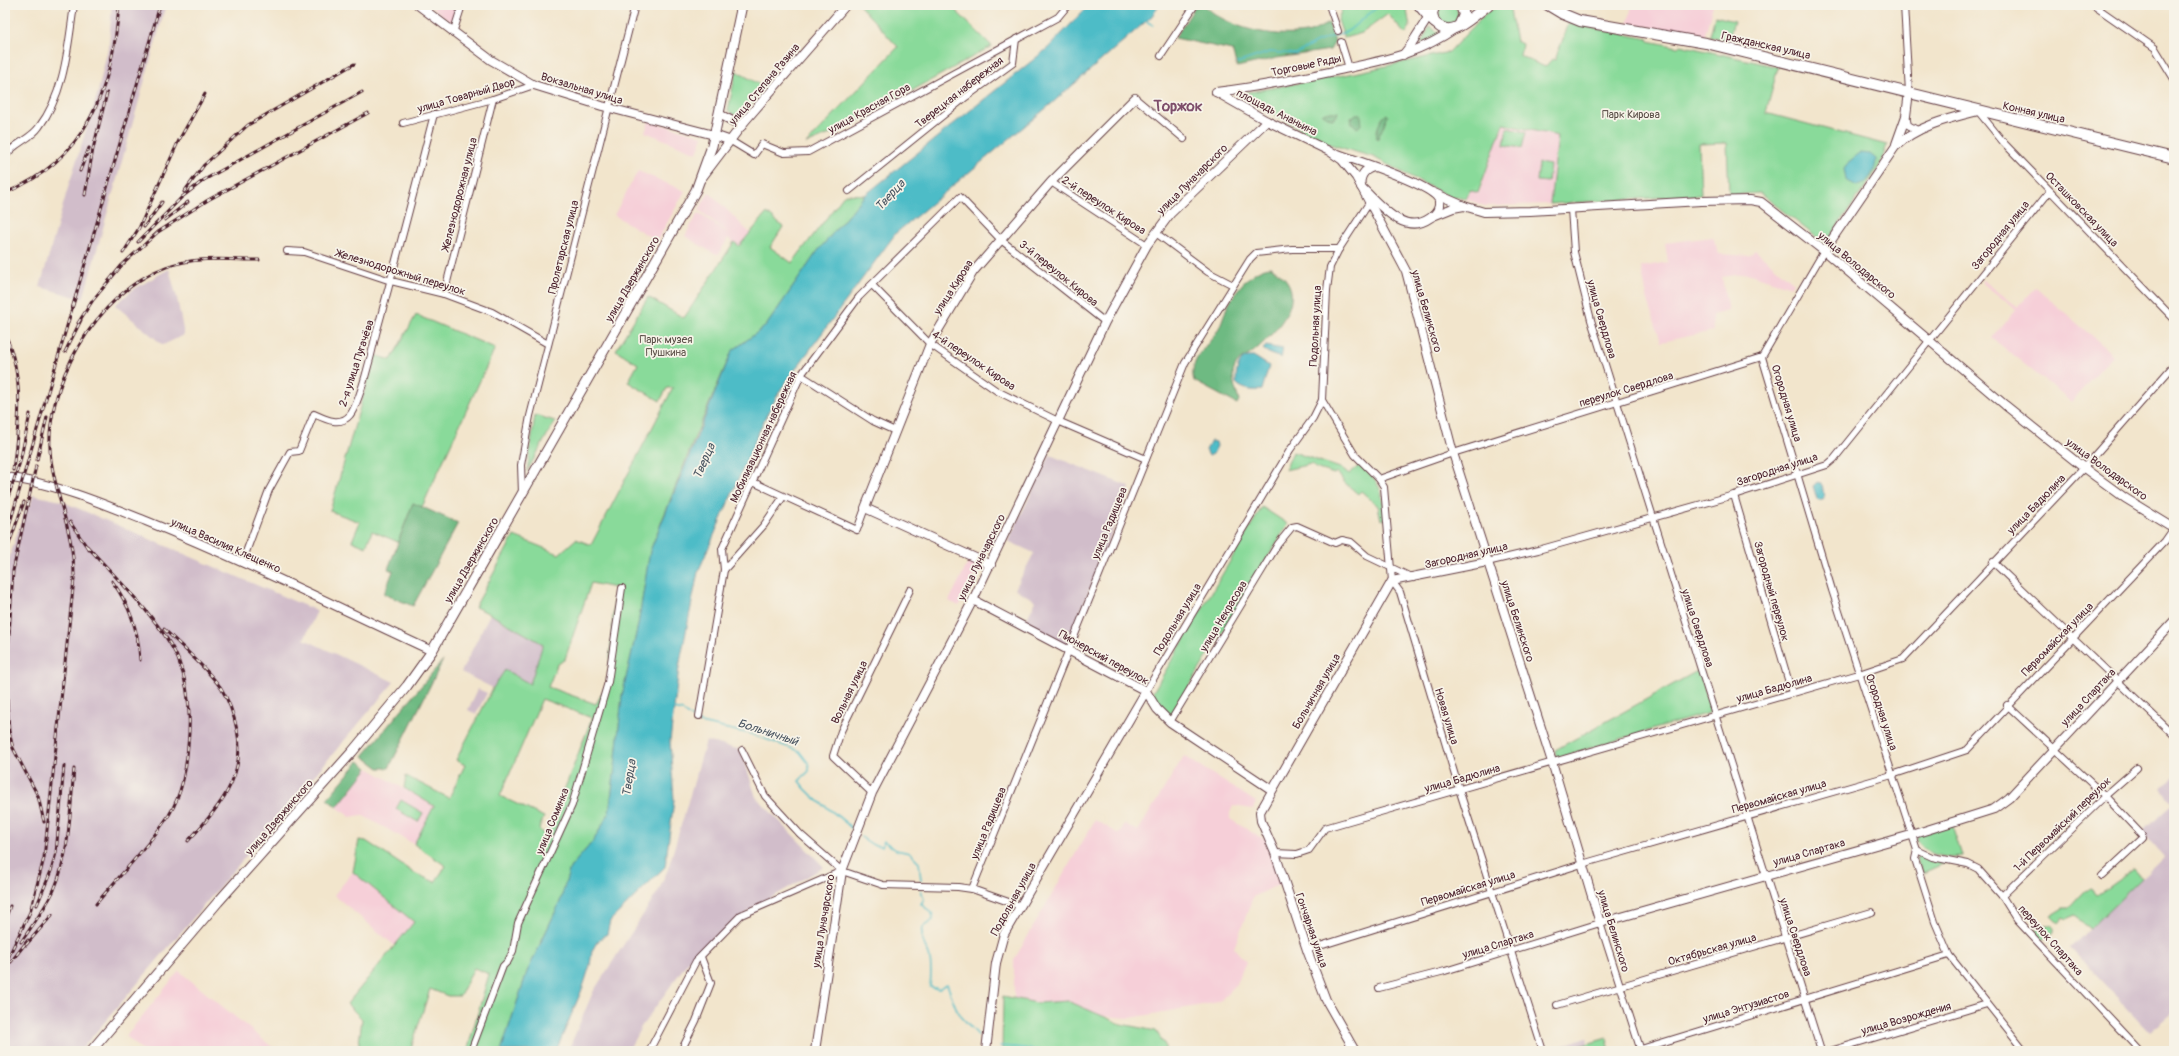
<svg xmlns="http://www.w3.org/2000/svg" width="2179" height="1056" font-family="Pangolin,sans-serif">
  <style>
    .built { fill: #f6cfd8 }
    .industrial { fill: #d1bdca }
    .green { fill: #89da9a; stroke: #6a7c62; fill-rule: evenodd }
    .forest { fill: #6eba82; stroke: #5c6c56 }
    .water { fill: #4ebcc7; stroke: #4c6e79 }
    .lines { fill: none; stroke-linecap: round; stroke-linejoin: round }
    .stream { stroke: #4ebcc7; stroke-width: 1.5 }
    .minor-casing { stroke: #633d43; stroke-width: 8 }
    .tertiary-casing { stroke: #633d43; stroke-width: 10 }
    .secondary-casing { stroke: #633d43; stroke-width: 11 }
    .primary-casing { stroke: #633d43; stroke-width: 12 }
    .minor { stroke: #fff; stroke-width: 6 }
    .tertiary { stroke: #fff; stroke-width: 8 }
    .secondary { stroke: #fff; stroke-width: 9 }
    .primary { stroke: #fff; stroke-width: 10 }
    .rail-casing { stroke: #4a1f2b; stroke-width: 3 }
    .rail { stroke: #f7f3e8; stroke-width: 1.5; stroke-dasharray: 4.5; stroke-linecap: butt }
    .labels { text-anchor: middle; stroke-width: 3.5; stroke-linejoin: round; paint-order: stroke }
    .street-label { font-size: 11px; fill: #4a1f2b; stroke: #f7f3e8 }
    .park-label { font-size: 11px; fill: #5a4e47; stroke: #f7f3e8 }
    .water-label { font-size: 12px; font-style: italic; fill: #4b5662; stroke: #f7f3e8 }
    .district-label { font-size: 15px; font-weight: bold; fill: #7e4e6b; stroke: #f7f3e8 }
  </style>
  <rect width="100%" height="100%" fill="#f7f3e8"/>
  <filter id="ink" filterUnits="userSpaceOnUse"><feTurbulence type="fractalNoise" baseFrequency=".025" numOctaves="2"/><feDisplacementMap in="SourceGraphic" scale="8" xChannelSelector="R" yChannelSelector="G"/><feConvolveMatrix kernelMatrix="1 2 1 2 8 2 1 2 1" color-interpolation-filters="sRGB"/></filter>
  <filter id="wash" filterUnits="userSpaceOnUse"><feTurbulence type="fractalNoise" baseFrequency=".012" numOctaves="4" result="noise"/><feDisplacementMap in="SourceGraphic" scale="16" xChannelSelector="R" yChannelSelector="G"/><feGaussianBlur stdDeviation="0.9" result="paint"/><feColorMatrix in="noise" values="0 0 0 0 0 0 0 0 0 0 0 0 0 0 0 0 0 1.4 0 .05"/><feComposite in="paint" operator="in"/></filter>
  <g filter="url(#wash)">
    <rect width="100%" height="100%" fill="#f2e5cc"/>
    <g class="built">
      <path d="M429 5H458L452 23Z"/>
      <path d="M1632 5H1713L1704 38 1628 23Z"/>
      <path d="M649 121 703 136 697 153 645 132Z"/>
      <path d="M1503 124 1558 136 1550 204 1485 206 1466 199 1470 190 1479 193Z"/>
      <path d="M638 171 685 191 657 241 614 215Z"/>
      <path d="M709 192 750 233 739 247 728 238 719 254H714L685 236 698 213 731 235 699 210Z"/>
      <path d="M1713 237 1719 254 1749 256 1755 250 1794 283 1791 287 1747 273 1722 277 1728 311 1712 315 1713 331 1661 342 1647 297 1641 267 1668 262 1665 243Z"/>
      <path d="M1983 280 2018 307 2036 287 2113 355 2071 402 1992 338 2016 309 1981 282Z"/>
      <path d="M969 561 979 566 959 606 949 601Z"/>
      <path d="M1184 756 1256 802 1253 809 1233 806 1230 813V819L1258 836 1266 839 1282 883 1253 897 1234 948 1246 962 1235 986 1219 1002 1131 1018 1014 1010V960L1095 820 1119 834 1125 824 1138 831Z"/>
      <path d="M368 768 434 806 414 844 362 815 350 817 337 807Z"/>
      <path d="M353 872 414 922 395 946 334 895Z"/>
      <path d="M179 971 277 1051H143L126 1036Z"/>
    </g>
    <g class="industrial">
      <path d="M112 5H166L83 299 40 287 67 191 98 92 109 44Z"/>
      <path d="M169 269 177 298 184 335 163 345 115 305 134 289Z"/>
      <path d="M1050 455 1130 487 1066 648 1024 624 1036 601 1015 589 1034 553 1008 541Z"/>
      <path d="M33 495 61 501 317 611 304 639 394 682 80 1051H5V571L26 507H30Z"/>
      <path d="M490 614 543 644 530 684 505 670 493 688 461 672Z"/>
      <path d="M478 689 487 693 476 714 468 710Z"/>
      <path d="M706 741 741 750 756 797 824 867 752 909 690 959 641 1027 628 1051H568L593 992 659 890 668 869Z"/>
      <path d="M2174 775V1012L2150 1032 2070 948 2164 857 2143 833 2146 827 2174 803 2162 789Z"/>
      <path d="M1587 1037 1588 1043 1573 1048 1574 1051H1547Z"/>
    </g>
    <g class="green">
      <circle cx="1448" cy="14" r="10"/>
      <path d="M859 5H950L992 46 849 126 806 144 898 47Z"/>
      <path d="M1343 5H1406L1410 27 1405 34 1388 14 1362 33 1344 38 1338 20Z"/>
      <path d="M1501 5H1509L1516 41 1522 44 1520 56 1545 67 1552 59 1555 60 1569 23 1648 39 1649 41 1678 47 1680 45 1778 67 1766 113 1887 145 1879 167 1825 244 1760 193 1729 195 1727 143 1699 144 1701 195 1550 204 1558 136 1503 124 1478 193 1470 190 1466 199 1461 197 1452 198 1373 157 1329 144 1243 98 1244 93 1355 73 1449 52 1486 13Z"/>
      <path d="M1715 16 1734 21 1728 41 1710 36Z"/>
      <path d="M1430 26 1440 35 1421 44Z"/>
      <path d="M736 71 766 88 740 118 728 111Z"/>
      <path d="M1507 128 1526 132 1522 148 1504 145Z"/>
      <path d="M1539 163 1550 165 1548 182 1537 181Z"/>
      <path d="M845 194 865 195 817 252 766 326 732 351 695 437 650 551 638 625 622 696 615 768 609 813 594 840 570 868 560 902 527 972 501 1051H467L489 974 474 968 460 996H448L430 989 410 1051H358L362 1019 347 1004 414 922 353 872 359 840 366 841 414 873 435 882 446 866 414 844 434 806 404 788 406 776 449 798 465 765 456 760 493 688 505 670 530 684 543 644 490 614 475 607 514 536 559 554 576 539 591 545 673 388H667L660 401 628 382 638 364 616 350 648 297 684 318 734 242 739 246 767 213 783 227 770 247 792 263ZM591 583 615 588 608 682 596 704 548 687 557 665 565 659ZM542 699 592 718 546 837 539 829 544 817 500 796Z"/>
      <path d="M416 315 495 348 422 507 413 503 398 542 372 531 366 547 352 541 360 522 330 511 375 355 391 360Z"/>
      <path d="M535 415 555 421 527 471Z"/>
      <path d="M1293 452 1343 469 1349 474 1360 465C1382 482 1382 493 1386 519L1381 520 1378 506 1361 491 1358 494 1344 482 1337 472 1334 474 1318 469 1311 464 1285 470Z"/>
      <path d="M1262 507 1288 524 1170 718 1150 697Z"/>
      <path d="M1699 670 1712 712 1556 758 1555 750Z"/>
      <path d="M401 800 423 813 418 822 396 809Z"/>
      <path d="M1952 825 1962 856C1943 858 1930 857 1917 841V834Z"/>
      <path d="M1920 853 1945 863 1923 873 1916 859Z"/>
      <path d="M2134 869 2142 878 2091 928 2075 916 2066 920 2063 917 2058 923 2050 915 2063 907H2070L2085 891 2092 889 2097 895Z"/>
      <path d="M2044 925H2050L2053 928V932L2042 940 2031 932Z"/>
      <path d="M1003 996 1037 1003 1068 1001 1121 1024 1156 1031 1165 1045V1051H1002Z"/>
      <path d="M1607 1038 1610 1051H1574L1573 1048Z"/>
    </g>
    <g class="forest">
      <path d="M1204 5C1228 29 1273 38 1306 33 1314 32 1322 26 1329 23L1335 42 1330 50 1277 58 1237 67 1232 50 1175 38 1195 7Z"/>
      <path d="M1325 112H1338L1336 117 1332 119 1322 114Z"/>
      <path d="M1356 114H1360C1362 119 1363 125 1357 128L1352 123 1351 118Z"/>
      <path d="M1387 114 1388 116 1377 140C1375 132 1380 118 1387 114Z"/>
      <path d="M1270 267C1315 291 1279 330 1253 352 1246 358 1239 358 1235 367 1230 376 1236 391 1239 400L1237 404 1194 381C1188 361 1206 348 1216 333 1221 326 1223 316 1227 308 1234 292 1251 269 1270 267Z"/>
      <path d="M413 503 458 523 413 606 384 594 393 571 388 569Z"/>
      <path d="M443 660 389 768H379L363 756Z"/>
      <path d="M359 761 368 768 337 807 327 799Z"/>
    </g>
    <g class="water">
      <path d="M1089 5H1160L1151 17 1050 105 896 233 781 389 765 418 698 572 679 667 670 741 674 800 665 867 610 921 607 934 597 942 592 951 590 965 583 987 556 1051H501L527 972 560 902 570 868 594 840 609 813 615 768 622 696 638 625 650 551 732 351 766 326 817 252 865 195 1048 48Z"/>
      <path d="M1860 153 1870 154 1876 159C1876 170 1868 184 1857 186L1846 180 1844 169 1851 160Z"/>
      <path d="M1266 346 1283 349 1281 358 1270 354 1263 349Z"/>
      <path d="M1248 357H1255L1269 366 1262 390C1254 391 1242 390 1236 383 1236 373 1237 359 1248 357Z"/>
      <path d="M1211 441 1216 442 1217 446 1213 454 1209 456 1206 450Z"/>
      <path d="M1817 482 1822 483 1824 498 1820 500 1817 499 1813 486Z"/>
    </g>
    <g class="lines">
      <g class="stream">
        <path d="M1146 21 1153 25"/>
        <path d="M1237 63 1270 52 1296 54 1317 42 1348 31 1380 5"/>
        <path d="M673 709 683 711 700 723 751 734 799 751 809 764V771L799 781C812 800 835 811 851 828"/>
        <path d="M861 837 873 845 882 846 884 841 896 850 910 853 919 862 921 880"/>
        <path d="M921 890 924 899 921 904 932 913 933 920 923 927C920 942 924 942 929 955 932 965 931 977 930 987L939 989 947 984 958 1013 978 1035"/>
        <path d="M1000 1046C1011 1047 1031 1047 1039 1051"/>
        <path d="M1073 1051H1079"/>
      </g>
    </g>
  </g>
  <g filter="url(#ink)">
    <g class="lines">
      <g class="minor-casing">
        <g id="minor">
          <path d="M1329 5 1338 31"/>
          <path d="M1904 5 1909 92"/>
          <path d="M2093 5 2155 48 2174 79"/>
          <path d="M453 33 462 5"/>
          <path d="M1341 42 1349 68"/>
          <path d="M1161 56 1195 5"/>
          <path d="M1135 98 1184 139"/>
          <path d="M1978 111 2004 143 2174 319"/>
          <path d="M1906 116 1908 125 1919 131"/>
          <path d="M403 123 493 99 534 85"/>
          <path d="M731 141 754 155 762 144 784 153 808 152 1058 17 1068 5"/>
          <path d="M5 157C13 143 30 140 39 127 65 93 68 46 74 5"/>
          <path d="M1051 182 1147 245"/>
          <path d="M849 191 966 97 1013 63 1016 39"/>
          <path d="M5 200V205"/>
          <path d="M1571 209 1574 252 1591 320 1821 1051"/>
          <path d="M1156 233 1208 272 1233 285"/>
          <path d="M287 251 304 252 391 281 444 294 492 312 548 344"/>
          <path d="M872 285 930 344 997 391 1058 421 1146 459"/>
          <path d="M444 294 493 99"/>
          <path d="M1762 357 1832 590 1917 850 1915 859 1935 922 1949 955 2025 1051"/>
          <path d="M801 375 873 421 895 431"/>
          <path d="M1322 400 1355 455 1379 479 1384 487 1392 581 1400 592 1459 789 1543 1051"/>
          <path d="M1379 479 1453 453 1762 357 1824 251"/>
          <path d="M753 482 857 530 865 508"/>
          <path d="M522 493 521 465 530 416 635 5"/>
          <path d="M1734 495 1792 693"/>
          <path d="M1487 562 1538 550 1734 495 1827 465 1834 459 2050 191"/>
          <path d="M1993 562 2174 735"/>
          <path d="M242 563 269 490 290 452 299 451 314 414C325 419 340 427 350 415 360 402 372 352 376 334 396 261 415 188 434 114"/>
          <path d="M724 570 764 525 783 497"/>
          <path d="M1146 691 1290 450 1313 418 1322 400 1327 290 1330 267 1339 249 1371 200"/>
          <path d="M2007 705 2105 796 2141 834 2143 838 2102 876"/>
          <path d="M699 716 724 570 722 549 801 375 859 297 960 197 1001 240 1105 322"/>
          <path d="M1170 722 1278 544 1292 527 1297 526 1335 543 1342 540 1351 542 1367 556 1413 578"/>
          <path d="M742 750 765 796 800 834 842 871 883 885 958 887 972 889 1020 906"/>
          <path d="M872 793 833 756 841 731 910 590"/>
          <path d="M1917 850 1932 857 1968 864 1978 869 2002 896 2017 920 2140 1051"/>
          <path d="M1275 853 1297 854 1309 850 1325 828 1342 823 1859 674 1903 659 2080 472 2174 365"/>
          <path d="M972 889 1185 363 1250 259 1256 253 1292 249H1339"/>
          <path d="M2002 896 2105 796 2137 768"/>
          <path d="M1307 950 1582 864 1892 775 1967 750 2165 541 2174 528"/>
          <path d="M1379 988 1445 971 1600 923 1641 1051"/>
          <path d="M1557 1005 1872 912"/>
          <path d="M1641 1049 1949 955"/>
          <path d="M471 1051 503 966 508 961 513 951 518 923 572 805 608 682 622 588"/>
          <path d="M649 1051 696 961 741 915 842 871"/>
          <path d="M681 1051 696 1021 711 983 701 957"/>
          <path d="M1830 1051 1987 1004"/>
        </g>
      </g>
      <g class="tertiary-casing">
        <g id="tertiary">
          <path d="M418 5 491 60 534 85 602 106 714 135 731 141"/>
          <path d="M1403 55 1410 46 1431 13"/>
          <path d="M1216 92 1267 121 1329 151 1342 160 1356 177 1406 271 1453 453 1552 762 1600 923 1911 835 1994 809 2009 798 2174 621"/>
          <path d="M1216 92C1258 87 1298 79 1339 70 1384 60 1417 55 1456 28"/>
          <path d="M719 114 742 126"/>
          <path d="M1896 144 1906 116 1909 92"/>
          <path d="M1338 154C1357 161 1432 184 1439 200 1440 208 1437 214 1430 218 1403 237 1379 203 1361 187 1359 177 1364 169 1374 167"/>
          <path d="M701 179 745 121 846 5"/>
          <path d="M1432 192 1464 206 1484 212 1530 211 1701 201 1750 200 1761 202 1824 251 2005 405 2084 468 2125 498 2174 528"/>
          <path d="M1433 216 1453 208 1464 206"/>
          <path d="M1824 251 1895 147C1916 126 1950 118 1978 111"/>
          <path d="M5 477C54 483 101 503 146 521 243 560 337 607 432 651"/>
          <path d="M991 565 865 508 930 344 973 272 1051 182 1135 98"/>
          <path d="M973 600 1146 691 1157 709 1170 722 1272 790"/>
          <path d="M815 1051 842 871 872 793 973 600 1105 322 1147 245 1170 214 1267 121"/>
          <path d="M986 1051 996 963 1004 934 1146 691"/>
          <path d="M1355 1051 1326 1000 1307 950 1275 853 1261 821 1260 812 1392 581 1487 562"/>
        </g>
      </g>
      <g class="secondary-casing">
        <path id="secondary" d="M91 1051 218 902 352 752 407 686 432 651 696 190 712 146 742 5"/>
      </g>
      <g class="primary-casing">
        <g id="primary">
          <path d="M1419 5C1425 12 1431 21 1439 26 1454 38 1476 13 1488 5"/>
          <path d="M1548 5 1563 14 1580 21 1706 43 2174 158"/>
          <path d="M1434 22 1432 13 1435 5"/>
          <path d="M1459 26 1464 15 1461 5"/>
        </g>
      </g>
      <use href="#minor" class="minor"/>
      <use href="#tertiary" class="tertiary"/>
      <use href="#secondary" class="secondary"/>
      <use href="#primary" class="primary"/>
      <g class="rail-casing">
        <g id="rail">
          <path d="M80 171 89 148"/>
          <path d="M184 192 204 165 248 125 354 64"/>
          <path d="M5 193C87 160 113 87 119 5"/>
          <path d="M85 195 93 149 107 93"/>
          <path d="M165 220 188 202"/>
          <path d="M144 227 162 202"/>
          <path d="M138 242 182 197 204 180 362 92"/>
          <path d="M123 253 139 228 179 140 205 94"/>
          <path d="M78 323 93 300 122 265 158 232 208 200 368 113"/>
          <path d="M5 334C25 378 19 424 13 470"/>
          <path d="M65 352 81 320"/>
          <path d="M37 460 47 417"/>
          <path d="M36 466 13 571 6 684 9 731 13 748 38 796 44 822"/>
          <path d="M5 506 20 462 30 414"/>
          <path d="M70 522 89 550"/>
          <path d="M5 540 160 5"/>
          <path d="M87 546C114 576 163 623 178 659 189 686 191 717 188 746 186 770 182 794 169 815 148 847 120 875 96 904"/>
          <path d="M5 555 24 502"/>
          <path d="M112 581C130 606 138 629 140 660"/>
          <path d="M164 629C183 648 205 666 221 688 229 701 234 715 237 730 247 776 218 809 188 841"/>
          <path d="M37 905 51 871 56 853 64 766"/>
          <path d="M5 919 10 906"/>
          <path d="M21 942C33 925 45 908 54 890 70 853 70 809 74 769"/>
          <path d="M26 945 52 915"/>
          <path d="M11 962 28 940"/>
          <path d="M5 964 30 912 44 858 74 579C75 536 57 501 51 460 41 388 97 292 166 267 196 256 228 260 259 260"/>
        </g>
      </g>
      <use href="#rail" class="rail"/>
    </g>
  </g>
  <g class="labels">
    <g class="street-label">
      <text transform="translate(1766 45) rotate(13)" y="4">Гражданская улица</text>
      <text transform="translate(1306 65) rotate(-12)" y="4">Торговые Ряды</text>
      <text transform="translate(764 84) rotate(-50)" y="4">улица Степана Разина</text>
      <text transform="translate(582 88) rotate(17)" y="4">Вокзальная улица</text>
      <text transform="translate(959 92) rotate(-38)" y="4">Тверецкая набережная</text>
      <text transform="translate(466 95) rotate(-16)" y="4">улица Товарный Двор</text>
      <text transform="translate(869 108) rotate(-29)" y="4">улица Красная Гора</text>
      <text transform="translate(1277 112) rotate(27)" y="4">площадь Ананьина</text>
      <text transform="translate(2034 112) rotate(13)" y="4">Конная улица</text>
      <text transform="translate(1192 179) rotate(-45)" y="4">улица Луначарского</text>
      <text transform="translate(459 194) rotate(-76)" y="4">Железнодорожная улица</text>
      <text transform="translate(1104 205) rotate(33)" y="4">2-й переулок Кирова</text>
      <text transform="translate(2082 209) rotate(46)" y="4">Осташковская улица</text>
      <text transform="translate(2000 235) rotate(-51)" y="4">Загородная улица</text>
      <text transform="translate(563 247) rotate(-76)" y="4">Пролетарская улица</text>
      <text transform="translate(1857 265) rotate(40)" y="4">улица Володарского</text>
      <text transform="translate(401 272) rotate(17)" y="4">Железнодорожный переулок</text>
      <text transform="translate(1059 273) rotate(39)" y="4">3-й переулок Кирова</text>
      <text transform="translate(632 279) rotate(-60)" y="4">улица Дзержинского</text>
      <text transform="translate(953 287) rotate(-57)" y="4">улица Кирова</text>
      <text transform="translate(1427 311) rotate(74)" y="4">улица Белинского</text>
      <text transform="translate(1602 319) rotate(74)" y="4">улица Свердлова</text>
      <text transform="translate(1315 326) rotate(-87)" y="4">Подольная улица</text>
      <text transform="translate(974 360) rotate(34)" y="4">4-й переулок Кирова</text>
      <text transform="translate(356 363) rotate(-72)" y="4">2-я улица Пугачёва</text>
      <text transform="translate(1626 389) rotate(-17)" y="4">переулок Свердлова</text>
      <text transform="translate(1787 403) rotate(73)" y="4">Огородная улица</text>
      <text transform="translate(763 437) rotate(-65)" y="4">Мобилизационная набережная</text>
      <text transform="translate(1777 469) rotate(-18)" y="4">Загородная улица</text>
      <text transform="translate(2107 469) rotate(36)" y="4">улица Володарского</text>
      <text transform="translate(2036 504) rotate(-46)" y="4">улица Бадюлина</text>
      <text transform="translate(1109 523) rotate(-68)" y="4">улица Радищева</text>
      <text transform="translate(226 545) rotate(24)" y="4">улица Василия Клещенко</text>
      <text transform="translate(1466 555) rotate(-13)" y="4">Загородная улица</text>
      <text transform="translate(981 557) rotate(-64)" y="4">улица Луначарского</text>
      <text transform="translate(471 560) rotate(-60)" y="4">улица Дзержинского</text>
      <text transform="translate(1772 591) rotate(74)" y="4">Загородный переулок</text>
      <text transform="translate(1223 616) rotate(-59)" y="4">улица Некрасова</text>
      <text transform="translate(1177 619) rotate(-59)" y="4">Подольная улица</text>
      <text transform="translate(1518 621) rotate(72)" y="4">улица Белинского</text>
      <text transform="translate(1698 628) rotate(72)" y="4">улица Свердлова</text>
      <text transform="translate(2057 639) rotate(-46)" y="4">Первомайская улица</text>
      <text transform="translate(1104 657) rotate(29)" y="4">Пионерский переулок</text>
      <text transform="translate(1774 688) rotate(-16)" y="4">улица Бадюлина</text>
      <text transform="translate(1316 691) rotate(-60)" y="4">Больничная улица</text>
      <text transform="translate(849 692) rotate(-64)" y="4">Вольная улица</text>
      <text transform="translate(2088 697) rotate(-47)" y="4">улица Спартака</text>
      <text transform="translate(1882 712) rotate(72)" y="4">Огородная улица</text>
      <text transform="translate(1447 716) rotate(73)" y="4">Новая улица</text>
      <text transform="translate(1462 778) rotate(-16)" y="4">улица Бадюлина</text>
      <text transform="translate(1779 796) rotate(-16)" y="4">Первомайская улица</text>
      <text transform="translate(279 817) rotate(-49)" y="4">улица Дзержинского</text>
      <text transform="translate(552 821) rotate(-68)" y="4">улица Соминка</text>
      <text transform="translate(988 823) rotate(-68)" y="4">улица Радищева</text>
      <text transform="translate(2062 824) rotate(-44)" y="4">1-й Первомайский переулок</text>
      <text transform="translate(1809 852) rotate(-16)" y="4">улица Спартака</text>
      <text transform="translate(1468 888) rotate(-17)" y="4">Первомайская улица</text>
      <text transform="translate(1013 899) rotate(-61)" y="4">Подольная улица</text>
      <text transform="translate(823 921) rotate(-81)" y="4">улица Луначарского</text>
      <text transform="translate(1312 930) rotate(71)" y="4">Гончарная улица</text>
      <text transform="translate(1614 931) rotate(73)" y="4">улица Белинского</text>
      <text transform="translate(1796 937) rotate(72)" y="4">улица Свердлова</text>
      <text transform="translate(2051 940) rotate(48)" y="4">переулок Спартака</text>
      <text transform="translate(1498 944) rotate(-17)" y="4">улица Спартака</text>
      <text transform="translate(1712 949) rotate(-16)" y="4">Октябрьская улица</text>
      <text transform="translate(1746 1006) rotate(-17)" y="4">улица Энтузиастов</text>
      <text transform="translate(1906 1018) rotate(-16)" y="4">улица Возрождения</text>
    </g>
    <g class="park-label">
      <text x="1631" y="118">Парк Кирова</text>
      <text x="666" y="343">Парк музея<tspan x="666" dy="13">Пушкина</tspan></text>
    </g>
    <g class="water-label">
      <text transform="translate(890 195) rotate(-47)" y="4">Тверца</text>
      <text transform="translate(704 461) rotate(-66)" y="4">Тверца</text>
      <text transform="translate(768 732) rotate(18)" y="4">Больничный</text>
      <text transform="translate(629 778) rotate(-81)" y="4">Тверца</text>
    </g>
    <g class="district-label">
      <text x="1178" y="111">Торжок</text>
    </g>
  </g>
  <rect width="2179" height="1056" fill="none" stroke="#f7f3e8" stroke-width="20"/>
</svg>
